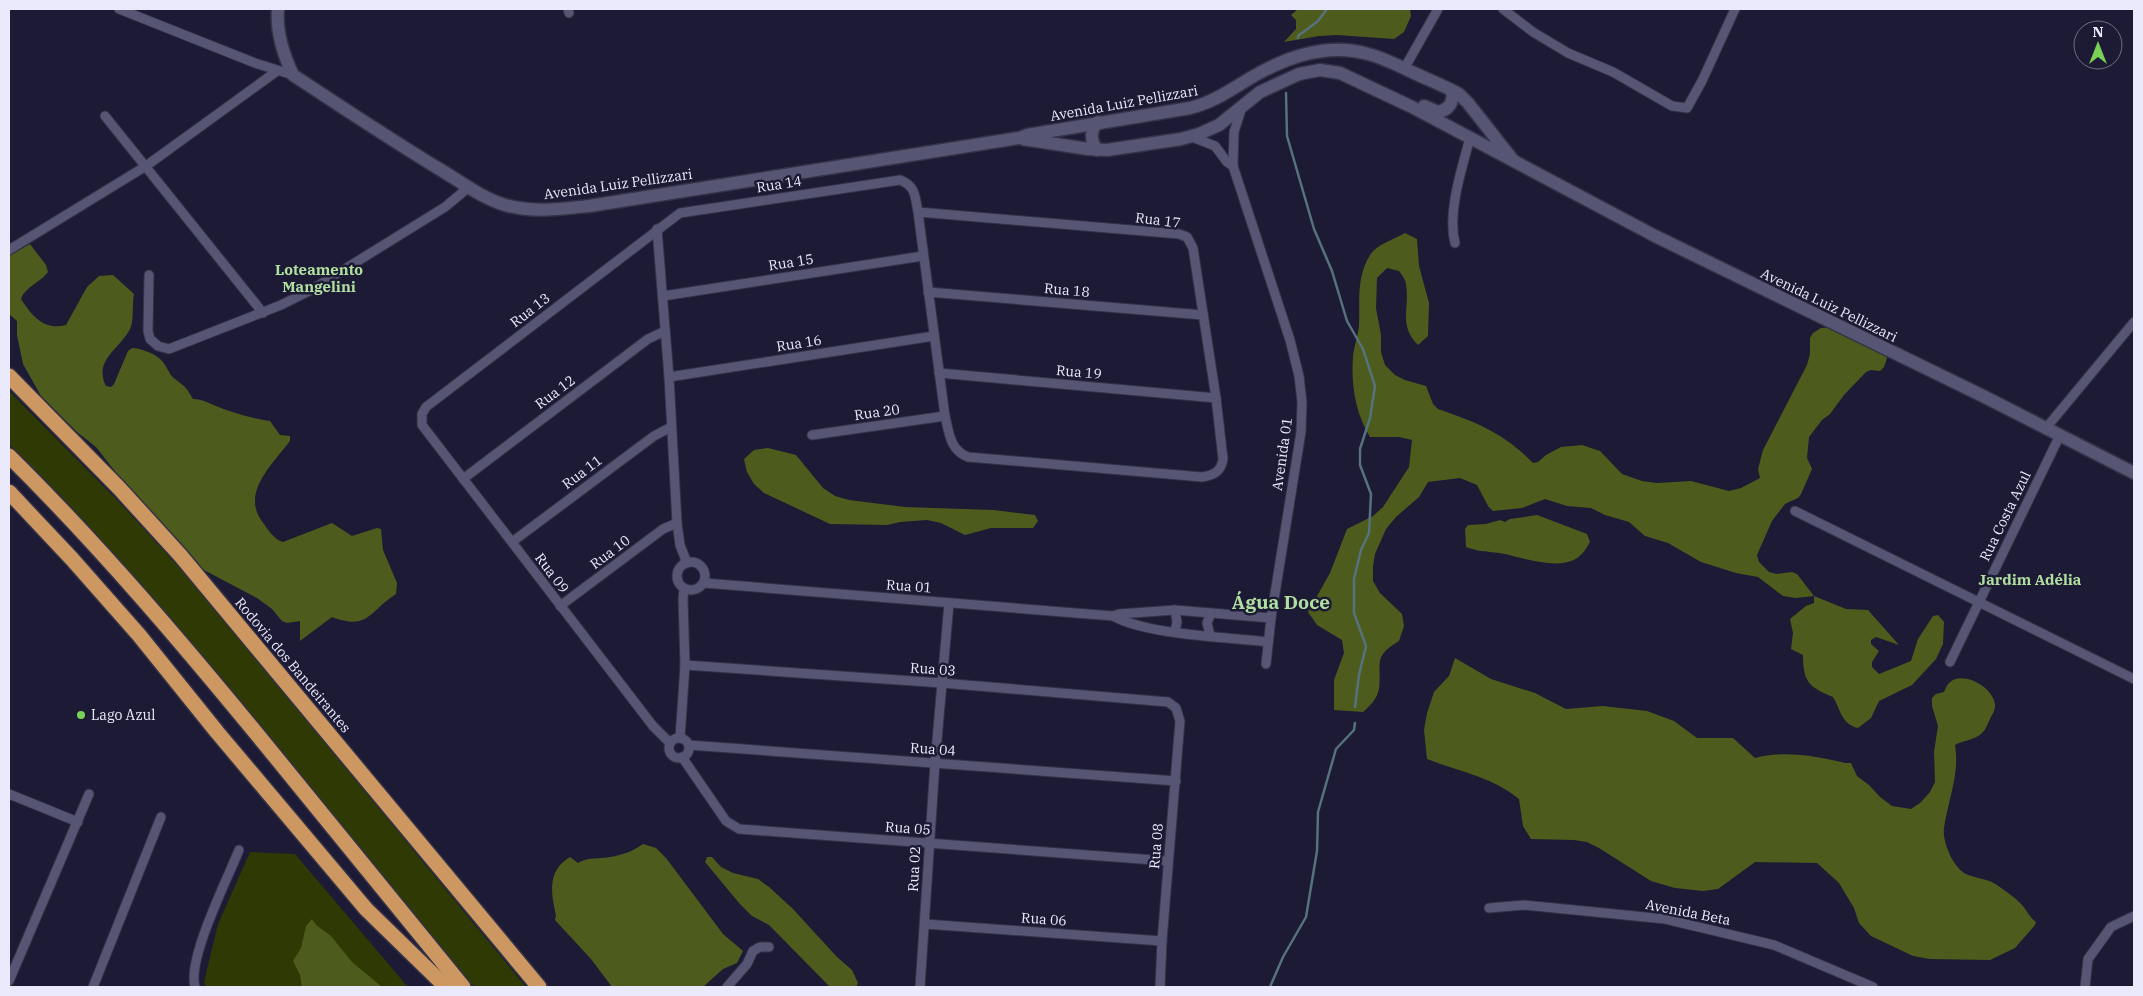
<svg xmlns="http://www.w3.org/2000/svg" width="2143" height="996" font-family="'IBM Plex Serif',serif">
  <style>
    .green { fill: #2e3903 }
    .forest { fill: #4d5c1c }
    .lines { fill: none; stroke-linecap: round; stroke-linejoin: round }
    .stream { stroke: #56727c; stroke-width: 2.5 }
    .street-casing { stroke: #343247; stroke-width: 11 }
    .secondary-casing { stroke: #343247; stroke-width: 15 }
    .highway-casing { stroke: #343247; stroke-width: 18 }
    .street { stroke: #565573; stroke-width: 9 }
    .secondary { stroke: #565573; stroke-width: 12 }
    .highway { stroke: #cc9761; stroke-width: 15 }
    .poi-dot { fill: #7ad157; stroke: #1c1a34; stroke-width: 2 }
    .labels { text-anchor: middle; stroke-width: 5; stroke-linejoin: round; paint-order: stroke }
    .street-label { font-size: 14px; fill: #eaeafc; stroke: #1c1a34 }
    .poi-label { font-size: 14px; fill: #eaeafc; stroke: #1c1a34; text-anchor: start }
    .neighbourhood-label { font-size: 15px; font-weight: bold; fill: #b0df9f; stroke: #1c1a34 }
    .district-label { font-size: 19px; font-weight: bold; fill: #b0df9f; stroke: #1c1a34 }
  </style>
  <rect width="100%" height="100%" fill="#1c1a34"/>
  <g class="green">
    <path d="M9 391 119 502 189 578 526 987H474L132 577 61 496 9 444Z"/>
    <path d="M250 852 295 854 408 987H206L204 982 218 924Z"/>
  </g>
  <g class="forest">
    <path d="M1298 9H1410L1411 16 1404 32 1394 39 1337 35 1319 36 1284 42 1296 29V20L1291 15Z"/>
    <path d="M1405 233 1417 239 1419 266 1429 303 1428 336 1418 345C1398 325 1410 309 1406 285 1406 280 1402 275 1399 271L1387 268 1377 278 1376 308 1381 335V352L1385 365 1395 375 1405 380 1426 386 1433 404 1438 409C1476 422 1504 433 1533 463L1538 462 1546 455 1561 447 1582 445 1600 451 1622 474 1642 481 1657 483 1691 481 1729 491 1741 488 1760 478 1758 469 1763 450 1807 365 1810 354V338L1813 333 1821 328 1834 327 1880 348 1887 358 1884 367 1880 371 1871 370 1866 372 1844 395 1830 414 1822 420 1809 437 1807 458 1812 469 1801 494 1798 498 1785 504 1772 521 1757 555 1759 562 1769 572 1777 574 1792 572 1797 574 1814 596 1846 609 1868 610 1899 645 1876 637 1871 640V644L1879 651 1872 662V667L1879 674 1911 661 1918 639 1933 616 1938 615 1944 622 1943 644 1936 659 1912 685 1879 701 1871 718 1858 728C1841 724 1841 710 1833 697 1809 687 1803 682 1803 655L1791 649 1793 633 1790 619 1806 606 1814 603V596L1796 598 1783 596 1758 577 1736 573 1701 562 1668 543 1645 536 1629 522 1605 515 1591 508 1567 506 1545 499 1522 508 1493 511 1488 506 1477 485 1460 478 1428 482 1419 497 1396 517 1386 529 1375 554 1373 566V581L1380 593 1402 614 1404 626 1399 641C1372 657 1382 663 1379 689 1377 699 1370 706 1363 712L1334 710V680L1344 653 1342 640 1317 625 1308 612 1330 573 1347 529 1373 516 1383 507 1409 467 1412 440 1399 437H1370C1355 412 1351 385 1353 356 1354 346 1358 336 1359 326 1360 302 1356 277 1370 255 1377 244 1393 240 1405 233Z"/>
    <path d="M30 244 46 265 48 272C41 282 25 287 21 299 32 316 44 331 66 325L87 287 99 276 113 275 134 294C132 304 134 322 130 329 120 349 93 360 106 386L111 387 114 384 128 351 132 348C140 348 156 354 161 360 167 365 168 374 175 379 186 388 185 385 193 399 203 399 208 403 216 406 233 413 251 418 270 421L280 435 290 436V441C272 465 239 494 264 524 269 531 274 539 283 542L332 523 352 536 377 528 381 529 383 550 397 583 396 594C369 611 369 631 332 617L300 641V621L287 623 282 621 272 609 257 598 202 569 161 534 142 506 96 447 77 432 41 396 23 364 17 335V321L9 314V256Z"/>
    <path d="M768 448 796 455 823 488 835 496 849 500 905 507 993 510 1035 515 1038 521 1033 528H991L965 535 941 523 927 520 900 522 887 525 830 524 764 493 754 484 747 472 744 459 754 450Z"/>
    <path d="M1537 515 1587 534 1590 542C1585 551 1580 558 1571 561 1554 568 1522 558 1505 554 1489 551 1483 553 1466 547L1465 529 1468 525 1486 524 1500 520 1505 522 1510 519Z"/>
    <path d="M1455 658 1491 679 1535 693 1566 709 1603 706 1647 711 1674 721 1697 738H1733L1755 758C1784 750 1817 756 1845 763H1851L1857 776 1869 785 1880 797 1892 806 1911 809 1920 803 1930 792 1935 782 1934 752 1938 726 1932 706V698L1936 694 1944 692C1946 687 1948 683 1953 680 1968 673 1994 689 1995 705 1996 709 1992 715 1990 719 1988 723 1986 729 1983 732 1976 740 1964 740 1955 745 1960 774 1948 800 1944 828 1942 841 1953 868 1966 874 1976 879 1987 878 1997 885 2005 891 2015 897 2021 904 2027 910 2029 917 2036 922L2035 925 2015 948 1990 960 1930 959 1913 956 1871 936 1859 923 1854 908 1839 883 1817 863 1755 862 1718 889 1703 891 1675 888 1651 881 1599 848 1587 842 1574 840 1531 839 1523 826 1519 799C1491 776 1459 772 1427 759L1424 730 1427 713 1434 692 1449 676Z"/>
    <path d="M643 844 656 848 666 858 723 934 743 951 737 963 723 969 703 987H612L591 959 555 920 556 915C551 892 547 871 570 857L578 863C588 857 599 859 610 857 623 855 633 851 643 844Z"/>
    <path d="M707 857H712L721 867 733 873 758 879 769 887 793 909 837 957 852 970 858 983 856 987H830L769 925 752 916 739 903 705 862Z"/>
    <path d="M312 919 316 925 331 936 352 962 382 987H302L300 975 293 961 301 948 306 926Z"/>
  </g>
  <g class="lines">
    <g class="stream">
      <path d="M1298 38V36L1318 21 1327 9"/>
      <path d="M1286 93 1287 136 1314 229 1332 271 1347 321 1363 349 1375 386 1370 418 1360 449V465L1371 494 1369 533 1361 550 1354 579V613L1366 646 1359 675 1355 707"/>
      <path d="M1270 987 1283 957 1306 917 1317 851 1318 812 1336 749 1354 730 1355 723"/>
    </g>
    <g class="street-casing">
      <g id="street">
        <path d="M119 9 255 63 293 75"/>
        <path d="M568 9 569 13"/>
        <path d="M1503 9 1533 32 1568 53 1613 72 1672 106 1687 108 1702 81 1735 9"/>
        <path d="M1404 69 1438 9"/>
        <path d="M1242 107 1234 132 1233 166 1290 340 1299 376 1302 402 1301 432 1271 618 1266 664"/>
        <path d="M105 116 263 313"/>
        <path d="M1192 137 1215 146 1227 162 1233 166"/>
        <path d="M657 229 669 377 677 523 680 545 687 563"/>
        <path d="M1455 243C1447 213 1462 168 1470 138"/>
        <path d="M9 250 146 166 277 71"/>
        <path d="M149 275 148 331 150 339 158 346 169 349 281 305 311 290 445 207 469 187"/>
        <path d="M928 292 1203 315"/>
        <path d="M663 296 923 256"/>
        <path d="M939 373 1216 398"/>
        <path d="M669 377 934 336"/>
        <path d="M2046 428 2134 322"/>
        <path d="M812 435 945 416"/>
        <path d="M463 479 648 339 665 331"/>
        <path d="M1795 511 2134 679"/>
        <path d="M512 542 654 436 671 427"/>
        <circle cx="691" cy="576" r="14"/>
        <path d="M704 583 1113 616C1147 635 1227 637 1268 642"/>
        <path d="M560 606 663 529 677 523"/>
        <path d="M1175 610 1177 622 1175 631"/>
        <path d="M1113 616 1119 614 1175 610 1271 618"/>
        <path d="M1210 635 1207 623 1211 613"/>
        <path d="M1950 662 2060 435"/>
        <path d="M685 665 942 683 1168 702 1176 708 1180 721 1162 941 1160 987"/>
        <path d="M680 738 685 665 683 599 684 589"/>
        <circle cx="679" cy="748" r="10"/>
        <path d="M670 743 653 726 422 425V414L426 407 680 213 900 180C916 186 915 197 918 212L945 416C949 433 950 450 968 457L1202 477C1215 475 1221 471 1223 459L1216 398 1193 248 1187 237 1179 234 918 212"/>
        <path d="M689 745 1176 781"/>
        <path d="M682 757 726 821 739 829 1168 861"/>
        <path d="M9 794 78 822"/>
        <path d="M1489 908 1524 905 1665 919 1774 945 1873 987"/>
        <path d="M925 924 1162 941"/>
        <path d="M9 981 89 794"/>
        <path d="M93 987 161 817"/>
        <path d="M195 987C187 959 227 880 239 850"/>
        <path d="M727 987 747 964 753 951 760 947H769"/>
        <path d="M920 987 935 763 949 603"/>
        <path d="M2085 987 2088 959 2111 927 2134 916"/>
      </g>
    </g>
    <g class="secondary-casing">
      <g id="secondary">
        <path d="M278 9C276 32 283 54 293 75 342 107 391 140 441 170 461 182 482 198 505 205 532 213 561 209 589 206L1019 138 1027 135 1190 108C1219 101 1239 83 1265 70 1296 54 1333 44 1368 54 1384 58 1399 66 1414 73 1429 80 1445 86 1459 94L1468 103 1512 159"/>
        <path d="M1424 106 1438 112C1449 110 1454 102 1452 91"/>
        <path d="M1023 139 1088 149 1107 150 1181 139 1199 134 1219 125 1260 92 1299 74 1320 70 1340 73 1412 107 1655 236 1985 397 2134 473"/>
        <path d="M1097 150C1090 140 1090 130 1098 122"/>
      </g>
    </g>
    <g class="highway-casing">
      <g id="highway">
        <path d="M9 376 119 488 180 555 539 987"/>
        <path d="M9 456C100 546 183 644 265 744 331 825 397 906 463 987"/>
        <path d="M9 492 72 559 139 635 217 732 366 909 446 987"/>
      </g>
    </g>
    <use href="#street" class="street"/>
    <use href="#secondary" class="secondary"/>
    <use href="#highway" class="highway"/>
  </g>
  <circle class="poi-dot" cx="81" cy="715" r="5"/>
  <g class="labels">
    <g class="street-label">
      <text transform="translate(1124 103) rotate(-10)" y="5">Avenida Luiz Pellizzari</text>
      <text transform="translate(618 184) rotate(-8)" y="5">Avenida Luiz Pellizzari</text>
      <text transform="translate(779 184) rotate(-9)" y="5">Rua 14</text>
      <text transform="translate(1158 220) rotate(7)" y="5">Rua 17</text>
      <text transform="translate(791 262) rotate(-9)" y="5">Rua 15</text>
      <text transform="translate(1067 290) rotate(5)" y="5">Rua 18</text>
      <text transform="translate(1829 305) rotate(26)" y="5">Avenida Luiz Pellizzari</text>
      <text transform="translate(530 310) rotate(-38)" y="5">Rua 13</text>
      <text transform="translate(799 343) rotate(-9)" y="5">Rua 16</text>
      <text transform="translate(1079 372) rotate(5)" y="5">Rua 19</text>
      <text transform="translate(555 392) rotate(-37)" y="5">Rua 12</text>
      <text transform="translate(877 412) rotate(-8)" y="5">Rua 20</text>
      <text transform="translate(1282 454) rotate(-82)" y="5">Avenida 01</text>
      <text transform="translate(582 472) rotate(-37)" y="5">Rua 11</text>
      <text transform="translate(2005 516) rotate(-64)" y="5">Rua Costa Azul</text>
      <text transform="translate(610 552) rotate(-37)" y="5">Rua 10</text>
      <text transform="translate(552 573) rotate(53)" y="5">Rua 09</text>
      <text transform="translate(909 586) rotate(4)" y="5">Rua 01</text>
      <text transform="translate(293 665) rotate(50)" y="5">Rodovia dos Bandeirantes</text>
      <text transform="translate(933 669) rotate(4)" y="5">Rua 03</text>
      <text transform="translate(933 749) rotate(4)" y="5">Rua 04</text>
      <text transform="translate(908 828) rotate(4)" y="5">Rua 05</text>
      <text transform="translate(1156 846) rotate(-85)" y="5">Rua 08</text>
      <text transform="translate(914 869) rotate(-87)" y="5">Rua 02</text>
      <text transform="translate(1688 912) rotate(11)" y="5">Avenida Beta</text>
      <text transform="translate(1044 919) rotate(4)" y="5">Rua 06</text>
    </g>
    <g class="poi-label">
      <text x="91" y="720">Lago Azul</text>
    </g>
    <g class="neighbourhood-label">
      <text x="319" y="275">Loteamento<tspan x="319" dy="17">Mangelini</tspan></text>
      <text x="2030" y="585">Jardim Adélia</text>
    </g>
    <g class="district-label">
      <text x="1281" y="609">Água Doce</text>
    </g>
  </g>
  <rect width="2143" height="996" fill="none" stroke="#eaeafc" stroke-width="20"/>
  <g transform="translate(2098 45)"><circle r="24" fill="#1c1a34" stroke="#6e6d84"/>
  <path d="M0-4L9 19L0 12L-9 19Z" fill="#7ad157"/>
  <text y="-8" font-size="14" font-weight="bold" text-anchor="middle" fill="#eaeafc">N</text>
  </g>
</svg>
